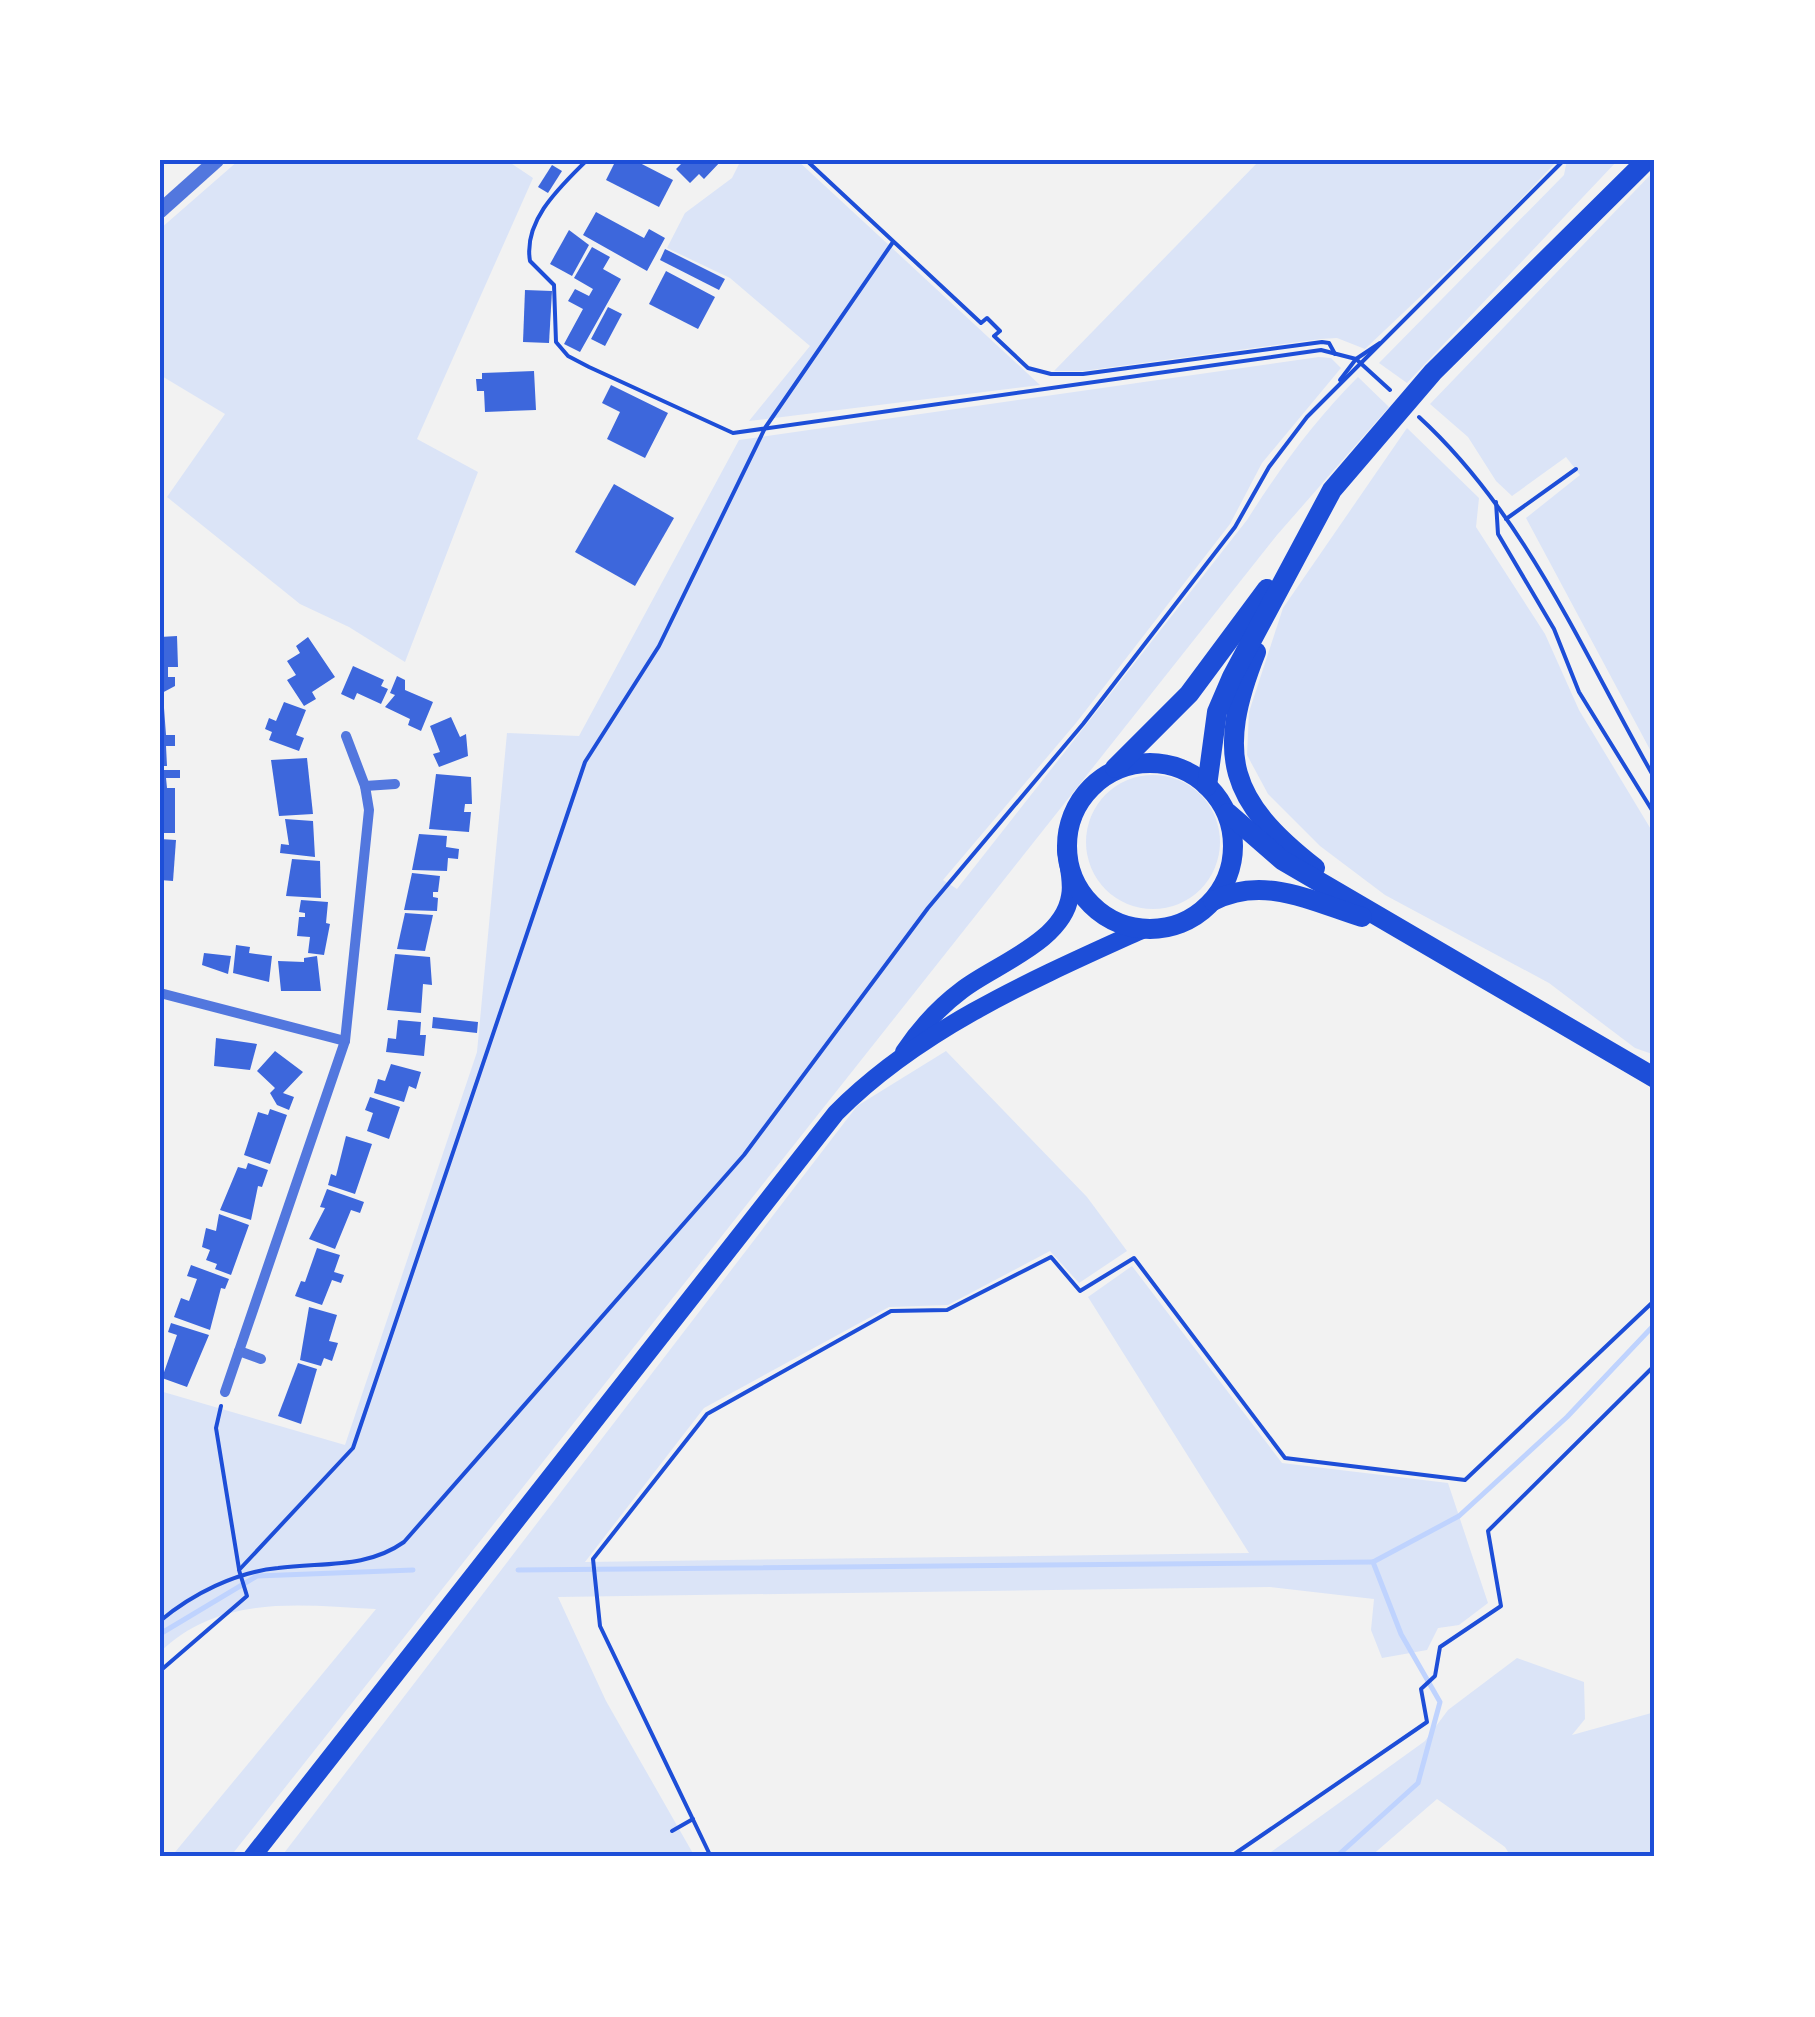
<svg xmlns="http://www.w3.org/2000/svg" width="1815" height="2017" font-family="Poppins,sans-serif">
  <style>
    .green { fill: #dbe4f7 }
    .lines { fill: none; stroke-linecap: round; stroke-linejoin: round }
    .stream { stroke: #bfd3fe; stroke-width: 5 }
    .building { fill: #3d67dc }
    .path { stroke: #1d4ed8; stroke-width: 4 }
    .minor { stroke: #5277de; stroke-width: 10 }
    .tertiary { stroke: #5277de; stroke-width: 15 }
    .primary { stroke: #1d4ed8; stroke-width: 18 }
    .trunk { stroke: #1d4ed8; stroke-width: 20 }
    .neatline { fill: none; stroke: #1d4ed8; stroke-width: 4 }
  </style>
  <rect width="100%" height="100%" fill="#f2f2f2"/>
  <g class="green">
    <path d="M239 160H506L533 178 417 439 478 472 405 662 349 627 300 604 167 497 225 414 160 375V229Z"/>
    <path d="M741 160H797L1040 385 749 421 810 346 730 278 667 248 685 213 732 178Z"/>
    <path d="M1260 160H1558L1497 224 1365 349 1337 338 1321 339 1083 371H1054Z"/>
    <path d="M1567 160H1618L1407 383 1379 363 1564 175Z"/>
    <path d="M1655 170V759L1526 518 1580 475 1566 457 1512 496 1496 481 1468 437 1430 404Z"/>
    <path d="M1319 357 1331 358 1341 368 1262 463 1230 524 1076 723 943 880 957 889 1247 520C1280 468 1314 421 1358 377L1389 407 1277 535 230 1857H171L376 1609C298 1605 220 1594 160 1652V1391L345 1445 477 1052 507 733 579 736 739 440Z"/>
    <path d="M1407 428 1479 498 1476 527 1545 634 1579 710 1655 836V1055L1635 1048 1549 983 1385 895 1320 846 1268 794 1247 755 1249 712 1283 608Z"/>
    <circle cx="1153" cy="842" r="67"/>
    <path d="M946 1051 1087 1197 1127 1251 1079 1283 1050 1251 948 1305 889 1307 704 1408 585 1562 1249 1553 1088 1297 1132 1266 1282 1463 1448 1483 1488 1603 1459 1625 1438 1628 1427 1650 1382 1658 1371 1630 1374 1599 1270 1587 558 1597 606 1701 695 1857H281L857 1106Z"/>
    <path d="M1517 1658 1584 1682 1585 1719 1572 1735 1655 1712V1857H1511L1505 1847 1437 1799 1370 1857H1264L1425 1741 1448 1710Z"/>
  </g>
  <g class="lines">
    <g class="stream">
      <path d="M518 1570 1373 1562"/>
      <path d="M160 1634 257 1576 413 1570"/>
      <path d="M1336 1857 1418 1783 1440 1702 1401 1634 1373 1562 1459 1516 1567 1417 1655 1324"/>
    </g>
  </g>
  <g class="building">
    <path d="M616 160H634L673 180 659 207 606 180Z"/>
    <path d="M685 160H722L704 179 699 174 690 183 676 169Z"/>
    <path d="M552 165 562 171 548 193 538 187Z"/>
    <path d="M596 212 644 238 649 229 665 238 647 271 583 235Z"/>
    <path d="M569 230 589 245 572 276 550 264Z"/>
    <path d="M592 247 610 257 603 269 621 279 580 352 564 344 583 309 568 301 575 289 589 296 593 289 574 278Z"/>
    <path d="M665 249 725 279 719 290 660 260Z"/>
    <path d="M666 271 715 297 698 329 649 304Z"/>
    <path d="M525 290 552 291 549 343 523 342Z"/>
    <path d="M608 307 622 314 605 346 591 339Z"/>
    <path d="M534 371 536 410 485 412 484 391H477L476 379H482V373Z"/>
    <path d="M611 385 668 413 645 458 607 439 620 412 602 403Z"/>
    <path d="M614 484 674 518 635 586 575 552Z"/>
    <path d="M177 636 178 667H168V677H175V686L160 694V637Z"/>
    <path d="M308 637 335 677 312 692 316 699 304 706 287 680 296 675 287 661 300 653 296 646Z"/>
    <path d="M353 666 384 680 381 686 388 689 381 704 357 693 354 700 341 694Z"/>
    <path d="M397 676 405 680V690L433 702 421 731 408 725 410 719 385 707 395 695 390 693Z"/>
    <path d="M284 702 306 710 296 735 304 738 299 751 269 740 272 732 265 729 269 718 276 721Z"/>
    <path d="M164 708 166 735H175V746H166L167 766H160V709Z"/>
    <path d="M451 717 460 737 466 734 468 756 439 767 433 754 440 752 430 726Z"/>
    <path d="M307 758 313 814 279 816 271 760Z"/>
    <path d="M160 770H180V778H166L167 788H175V833H160Z"/>
    <path d="M436 774 471 777 472 804H465L464 812H471L469 832 429 829Z"/>
    <path d="M285 819 313 821 315 857 280 853 281 844 289 845Z"/>
    <path d="M419 834 447 836 446 847 459 849 458 859 448 858 447 871 412 870Z"/>
    <path d="M160 839 176 840 173 881 160 880Z"/>
    <path d="M292 859 320 861 321 898 286 896Z"/>
    <path d="M412 873 440 876 438 892H433V897L438 898 437 911 404 910Z"/>
    <path d="M301 900 328 902 326 923 330 924 324 955 308 953 310 937 297 936 299 917H305V913L299 912Z"/>
    <path d="M405 913 433 915 425 951 397 949Z"/>
    <path d="M236 945 250 947 249 953 272 956 269 982 233 973Z"/>
    <path d="M204 953 231 956 228 974 202 965Z"/>
    <path d="M395 954 430 957 432 985 423 984 421 1013 387 1010Z"/>
    <path d="M317 956 321 991H281L278 961 304 962V958Z"/>
    <path d="M433 1017 478 1022 477 1033 432 1028Z"/>
    <path d="M398 1020 421 1022 420 1035H426L424 1056 386 1052 388 1038 396 1039Z"/>
    <path d="M216 1038 257 1044 250 1070 214 1066Z"/>
    <path d="M275 1051 303 1072 283 1093 294 1097 289 1110 277 1105 270 1093 275 1088 257 1071Z"/>
    <path d="M391 1064 421 1072 416 1089 409 1086 404 1102 374 1093 378 1079 385 1081Z"/>
    <path d="M370 1097 400 1107 389 1139 367 1131 373 1113 365 1110Z"/>
    <path d="M270 1109 287 1115 270 1164 244 1155 258 1112 268 1115Z"/>
    <path d="M346 1136 372 1144 355 1194 328 1185 331 1174 336 1176Z"/>
    <path d="M248 1163 268 1170 262 1187 258 1186 251 1220 220 1210 238 1167 246 1169Z"/>
    <path d="M327 1189 364 1202 360 1213 351 1210 335 1249 309 1239 325 1208 320 1207Z"/>
    <path d="M219 1214 249 1225 231 1275 215 1269 217 1264 206 1260 210 1250 202 1247 206 1228 216 1231Z"/>
    <path d="M317 1248 340 1255 334 1272 344 1275 341 1283 332 1280 322 1305 295 1296 301 1281 305 1282Z"/>
    <path d="M191 1265 229 1279 225 1289 221 1288 210 1330 174 1317 181 1298 189 1301 197 1279 187 1276Z"/>
    <path d="M309 1307 337 1315 329 1341 338 1343 332 1361 324 1358 321 1366 300 1360Z"/>
    <path d="M171 1323 209 1335 187 1387 162 1378 177 1335 168 1332Z"/>
    <path d="M298 1363 317 1369 301 1424 278 1416Z"/>
  </g>
  <g class="lines">
    <g class="path">
      <path d="M587 160C561 186 523 220 530 261L554 285 556 342 568 356 589 367 733 433 1321 350 1356 359 1390 390"/>
      <path d="M806 160 981 323 987 318 1000 331 994 336 1028 368 1051 374H1083L1322 342 1329 343 1335 354"/>
      <path d="M1340 380 1356 359 1380 343"/>
      <path d="M1419 417C1526 515 1584 655 1655 779"/>
      <path d="M1496 502 1498 534 1554 629 1579 692 1655 815"/>
      <path d="M1506 519 1576 469"/>
      <path d="M221 1406 216 1428 239 1569"/>
      <path d="M160 1621C192 1594 236 1572 278 1568 323 1562 366 1569 404 1542L744 1155 928 908 1083 724 1235 527 1269 467 1307 417 1564 160"/>
      <path d="M160 1671 247 1596 239 1570 353 1448 585 762 659 646 765 428 893 242"/>
      <path d="M672 1831 693 1819"/>
      <path d="M711 1857 600 1626 593 1559 707 1414 891 1311 947 1310 1051 1257 1080 1291 1134 1258 1285 1458 1465 1480 1655 1300"/>
      <path d="M1230 1857 1427 1722 1421 1689 1435 1676 1440 1647 1501 1606 1488 1531 1655 1365"/>
    </g>
    <g class="minor">
      <path d="M365 786 395 784"/>
      <path d="M160 993 345 1041"/>
      <path d="M239 1351 261 1359"/>
      <path d="M225 1392 345 1041 369 810 365 786 346 736"/>
    </g>
    <path class="tertiary" d="M160 211 217 160"/>
    <g class="primary">
      <path d="M904 1052C920 1028 938 1008 962 990 994 965 1063 942 1070 896 1073 883 1068 864 1066 850"/>
      <path d="M252 1857 836 1113C920 1028 1036 978 1144 929"/>
    </g>
    <g class="trunk">
      <path d="M1256 652C1215 755 1229 801 1315 868"/>
      <circle cx="1150" cy="846" r="83"/>
      <path d="M1115 768 1189 694 1267 589"/>
      <path d="M1207 786 1217 712 1232 677 1332 490 1433 372 1647 160"/>
      <path d="M1228 813 1282 860 1655 1078"/>
      <path d="M1213 901C1263 875 1311 901 1362 917"/>
    </g>
  </g>
  <rect width="1815" height="2017" fill="none" stroke="#ffffff" stroke-width="325"/>
  <rect x="162" y="162" width="1490" height="1692" class="neatline"/>
</svg>
